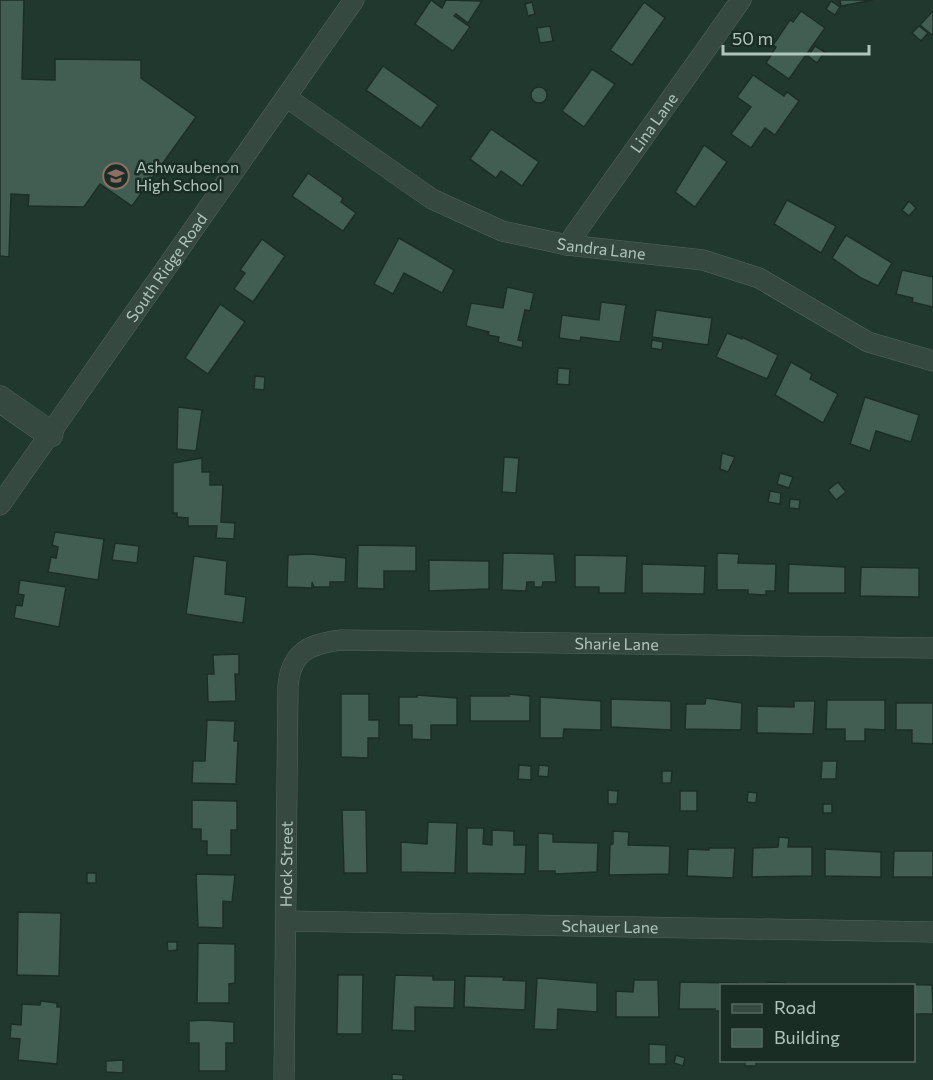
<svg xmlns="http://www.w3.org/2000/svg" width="933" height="1080" font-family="Commissioner,sans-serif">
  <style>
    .building { fill: #425d51; stroke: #1c2f27; stroke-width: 1.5 }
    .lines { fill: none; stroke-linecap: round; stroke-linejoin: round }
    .minor-casing { stroke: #52665e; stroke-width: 21 }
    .tertiary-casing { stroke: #52665e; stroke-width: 27 }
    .minor { stroke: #354940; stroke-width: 20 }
    .tertiary { stroke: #354940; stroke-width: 26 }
    .labels { text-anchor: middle; stroke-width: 5; stroke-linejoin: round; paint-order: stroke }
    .street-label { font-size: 16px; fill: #afc5bc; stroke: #1a2d25 }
    .poi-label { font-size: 16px; fill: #afc5bc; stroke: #1a2d25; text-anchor: start }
  </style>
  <rect width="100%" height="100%" fill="#21382e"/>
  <g class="building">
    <path d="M0 0H24L22 79 55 80V59L141 60V78L196 117 132 206 100 184 84 207 28 206 29 195 11 194 9 257 0 256Z"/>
    <path d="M431 0 442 8 446 0 482 1 468 23 456 14 454 16 470 27 453 51 415 24Z"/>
    <path d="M840 0H873L841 6Z"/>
    <path d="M831 1 840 7 835 15 826 9Z"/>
    <path d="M532 2 535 14 528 16 525 4Z"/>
    <path d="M644 2 665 18 632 65 610 50Z"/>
    <path d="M801 11 825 28 789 79 766 63 776 47 773 45 790 20 793 22Z"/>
    <path d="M933 11V36L920 25Z"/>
    <path d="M550 26 553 41 540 43 537 28Z"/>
    <path d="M919 26 928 33 921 41 912 33Z"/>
    <path d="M815 46 825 52 817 63 808 56Z"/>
    <path d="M383 66 438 105 421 128 366 90Z"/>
    <path d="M592 69 615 84 584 127 562 111Z"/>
    <path d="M753 75 784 96 787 92 799 101 775 135 765 128 751 148 731 134 751 107 737 97Z"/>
    <circle cx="539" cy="95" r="8"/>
    <path d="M491 129 539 162 522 186 501 171 496 178 470 159Z"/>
    <path d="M704 145 727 162 695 207 675 192Z"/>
    <path d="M308 173 343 198 341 202 356 213 343 231 292 196Z"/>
    <path d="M787 200 836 226 821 253 774 224Z"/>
    <path d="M909 201 916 208 909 216 902 210Z"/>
    <path d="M846 235 892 263 878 286 861 278 832 258Z"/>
    <path d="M399 238 454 270 442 293 404 273 393 294 374 284Z"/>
    <path d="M262 239 285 256 253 302 234 289 245 273 240 270Z"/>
    <path d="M902 270 933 277V307L912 302 913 298 896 294Z"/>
    <path d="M507 287 534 293 530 311 525 310 518 340 523 341 522 348 498 342 499 337 488 335 489 332 466 326 471 303 503 308Z"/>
    <path d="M601 302 626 305 620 342 581 337 580 341 559 338 562 315 599 320Z"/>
    <path d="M220 304 245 322 208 374 185 358Z"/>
    <path d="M656 310 712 318 708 345 652 337Z"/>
    <path d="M727 333 742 339V337L778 355 767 379 716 357Z"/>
    <path d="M652 340 663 342 662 350 651 348Z"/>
    <path d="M791 362 812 374 810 379 838 394 823 423 775 395Z"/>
    <path d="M558 368 570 369 569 385 557 384Z"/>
    <path d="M255 376 265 377 264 390 254 389Z"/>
    <path d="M865 397 919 415 911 442 876 431 870 451 850 444Z"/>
    <path d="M178 407 202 410 196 451 177 449Z"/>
    <path d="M722 453 735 457 728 472 720 469Z"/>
    <path d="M504 457 519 458 516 493 502 492Z"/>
    <path d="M202 458V472H210V485H223L221 522 235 523 234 539 216 538 217 526H188V518L177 517V513H173V463Z"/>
    <path d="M780 473 793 477 789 488 777 484Z"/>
    <path d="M838 482 846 492 836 500 828 490Z"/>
    <path d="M770 491 781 493 780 504 768 502Z"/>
    <path d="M790 499 800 500 799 509 789 508Z"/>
    <path d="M55 532 104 539 98 580 48 572 51 557 56 558 58 547 52 545Z"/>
    <path d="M115 543 139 546 137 563 112 560Z"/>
    <path d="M358 545 416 546V571H384V589L357 588Z"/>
    <path d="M503 553 554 554 556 582H543L542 587H534V582H527L526 591 502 590Z"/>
    <path d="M717 553 739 554 738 563 776 564 775 591H766V595L748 594V590H717Z"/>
    <path d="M311 554 346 558 345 582H330V587H314L312 582V588L287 587 288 555Z"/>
    <path d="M575 555 627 556 625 593H599V587H575Z"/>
    <path d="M194 556 227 561 225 594 246 597 243 623 186 614Z"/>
    <path d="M429 560 489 561V589L429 591Z"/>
    <path d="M642 564 705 566 704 594 642 593Z"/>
    <path d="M789 564 845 567V593H788Z"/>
    <path d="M861 567 919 568V597L860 596Z"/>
    <path d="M20 580 66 587 59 627 14 618 16 605 22 606 24 595 18 594Z"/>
    <path d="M239 654V674H235L236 701 208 702 207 674H214L213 655Z"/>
    <path d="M341 694H369V720H379V738H368V758L341 757Z"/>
    <path d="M509 694 530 696V721H470V696H509Z"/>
    <path d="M417 695 457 698V725H431V740L412 739V725H399V697H417Z"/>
    <path d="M540 697 601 701V730L564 729 563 738H540Z"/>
    <path d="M706 698 742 703 741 730 685 729 686 704H705Z"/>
    <path d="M611 699 671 701V730L611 727Z"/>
    <path d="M827 700H885V730L865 729V741H845V729H826Z"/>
    <path d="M794 701H815L813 734 757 733V706L794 707Z"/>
    <path d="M896 703H933V744L912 743V730H896Z"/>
    <path d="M207 720 235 721 234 741H238L236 784 192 783 193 761H205Z"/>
    <path d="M822 761H837L836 779H821Z"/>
    <path d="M519 765 531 766V780L518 779Z"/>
    <path d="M539 765 549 766 548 777 538 776Z"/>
    <path d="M662 771H672L671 783H662Z"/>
    <path d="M608 790 618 791 617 804H608Z"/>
    <rect x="680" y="791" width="17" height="20"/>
    <path d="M748 792 757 793 756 803 747 802Z"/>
    <path d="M192 800 237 801V830H231V855H207V841H201V829H192Z"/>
    <rect x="823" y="804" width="9" height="9"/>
    <path d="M342 810H366L367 873H344Z"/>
    <path d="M428 822 457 823 455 873 401 872V842L427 844Z"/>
    <path d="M467 828H484L483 844 492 845V830L514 831V845H526L525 874 467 873Z"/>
    <path d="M613 831 629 832 628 845 670 846 669 874 609 875 610 845 613 844Z"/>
    <path d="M538 833 553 834V842L598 843 597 872 555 874V871H538Z"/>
    <path d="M779 837 789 838 788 847H812V876L752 877 753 848 778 847Z"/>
    <path d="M709 848H735L733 878 687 876 688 849 709 850Z"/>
    <path d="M825 849 881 852V877L825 876Z"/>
    <path d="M894 851H933V880L932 877H893Z"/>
    <rect x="87" y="873" width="9" height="10"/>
    <path d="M196 874 235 875 232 902 223 901V928L198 927Z"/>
    <path d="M18 912 61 913 59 976 17 975Z"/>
    <path d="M167 942H177V950L168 951Z"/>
    <path d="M198 943 235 944V983L229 984V1003H197Z"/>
    <path d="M338 975H363L362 1034H337Z"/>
    <path d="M395 975 433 976V980H455L454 1008 415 1007V1031L392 1030Z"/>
    <path d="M465 976 504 977 503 980 526 981 525 1010 464 1007Z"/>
    <path d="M537 978 597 983V1012L558 1009 557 1030 534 1029Z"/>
    <path d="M634 980H658L659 1017H616V991L633 992Z"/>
    <path d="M680 982 738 983V986H722V1011H715V1009H679Z"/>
    <path d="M767 982 786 983V986H767Z"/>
    <path d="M892 984 932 985 933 1014H914V986Z"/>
    <path d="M41 1001 57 1003V1007H61L57 1064 18 1060 20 1039 10 1038 11 1024 21 1025 22 1004 40 1005Z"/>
    <path d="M204 1020 234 1022V1043H226V1071H199V1043H189V1021Z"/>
    <path d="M649 1044 666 1045V1064H649Z"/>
    <path d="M676 1055 685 1058 683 1066 674 1063Z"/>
    <path d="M123 1060V1073L106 1072V1061Z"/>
    <rect x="745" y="1060" width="11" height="6"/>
    <path d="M392 1074 403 1075V1080H392Z"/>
  </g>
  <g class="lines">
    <g class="minor-casing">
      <g id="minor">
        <path id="s1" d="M286 97 432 199 502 231 567 245 703 260 759 278 868 342 933 361"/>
        <path id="s2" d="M567 245 741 0"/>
        <path id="s3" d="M0 505 354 0"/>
        <path id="s4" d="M286 921 933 932"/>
        <path id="s5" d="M284 1080 288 686C291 652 309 644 341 640L933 648"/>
      </g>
    </g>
    <g class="tertiary-casing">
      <path id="tertiary" d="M0 399 50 434"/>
    </g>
    <use href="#minor" class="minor"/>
    <use href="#tertiary" class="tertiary"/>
  </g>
  <defs>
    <g id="school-ring" transform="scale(1.35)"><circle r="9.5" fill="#1a2d25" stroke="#8d6e63" stroke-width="1.5"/><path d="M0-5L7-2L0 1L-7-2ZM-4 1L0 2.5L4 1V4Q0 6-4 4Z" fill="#8d6e63"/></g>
  </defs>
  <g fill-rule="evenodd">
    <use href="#school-ring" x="116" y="176"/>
  </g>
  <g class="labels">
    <g class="street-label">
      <text dy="6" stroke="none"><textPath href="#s2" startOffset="150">Lina Lane</textPath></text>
      <text dy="6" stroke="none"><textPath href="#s1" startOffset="356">Sandra Lane</textPath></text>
      <text dy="6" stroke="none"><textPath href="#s3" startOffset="290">South Ridge Road</textPath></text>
      <text dy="6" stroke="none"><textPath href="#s5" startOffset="748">Sharie Lane</textPath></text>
      <text dy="6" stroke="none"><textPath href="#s5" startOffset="216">Hock Street</textPath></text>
      <text dy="6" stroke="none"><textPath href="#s4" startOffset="324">Schauer Lane</textPath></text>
    </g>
    <g class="poi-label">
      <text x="136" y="173">Ashwaubenon<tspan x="136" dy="18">High School</tspan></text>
    </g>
  </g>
  <rect x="720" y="984" width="195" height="78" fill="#1a2d25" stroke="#566a61" stroke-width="1.5"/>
  <rect x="732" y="1004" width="30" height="9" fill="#354940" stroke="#566a61" stroke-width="1.5"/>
  <text x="774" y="1014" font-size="18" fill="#afc5bc">Road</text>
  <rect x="732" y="1029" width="30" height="18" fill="#425d51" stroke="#566a61" stroke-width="1.5"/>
  <text x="774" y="1044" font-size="18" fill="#afc5bc">Building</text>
  <path d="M723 45v9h146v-9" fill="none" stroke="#afc5bc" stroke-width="3"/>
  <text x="732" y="45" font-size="18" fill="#afc5bc" stroke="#1a2d25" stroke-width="4.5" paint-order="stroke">50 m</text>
</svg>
